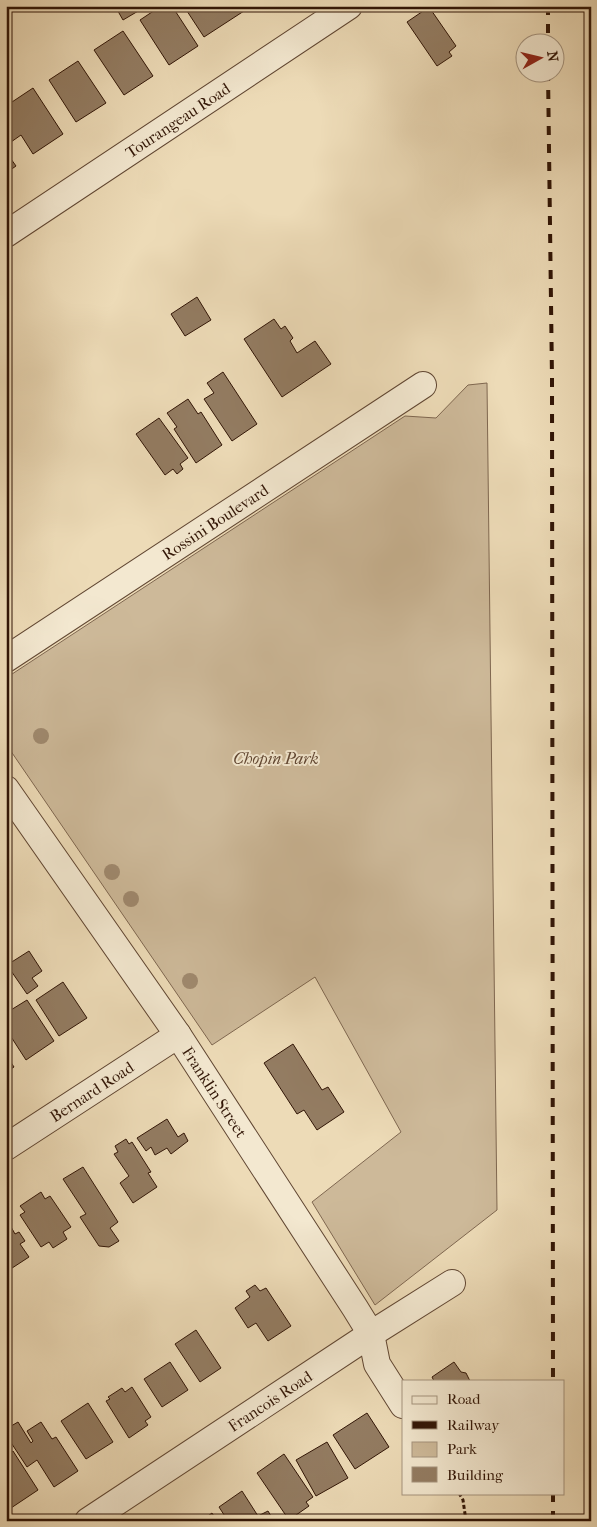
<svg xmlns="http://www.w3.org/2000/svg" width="597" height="1527" font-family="'IM FELL French Canon',serif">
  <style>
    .green { fill: #cdb999; stroke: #7f6750 }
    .building { fill: #937c62; stroke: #311506 }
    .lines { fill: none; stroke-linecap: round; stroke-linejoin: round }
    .street-casing { stroke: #604632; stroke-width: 28 }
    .path { stroke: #311506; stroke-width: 3; stroke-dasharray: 4 2.5; stroke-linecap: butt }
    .street { stroke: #f3e8d0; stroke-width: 26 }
    .rail { stroke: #311506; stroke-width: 4; stroke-dasharray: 9 9; stroke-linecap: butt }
    .tree { fill: #9f896e }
    .labels { text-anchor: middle; stroke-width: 4; stroke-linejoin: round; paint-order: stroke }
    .street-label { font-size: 16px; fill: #311506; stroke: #f3e8d0 }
    .park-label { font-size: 16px; font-style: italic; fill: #604632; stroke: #f3e8d0 }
  </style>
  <rect width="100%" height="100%" fill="#eddbb7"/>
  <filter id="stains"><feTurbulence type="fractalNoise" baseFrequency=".004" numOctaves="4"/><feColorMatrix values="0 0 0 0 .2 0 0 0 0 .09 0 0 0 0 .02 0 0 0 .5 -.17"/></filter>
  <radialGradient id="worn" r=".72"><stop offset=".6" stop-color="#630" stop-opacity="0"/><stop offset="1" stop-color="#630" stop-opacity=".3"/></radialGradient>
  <path class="green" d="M487 383 497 1210 375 1305 312 1202 401 1132 315 977 212 1045 6 744V678L405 416 436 418 468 385Z"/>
  <g class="building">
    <path d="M115 6H145V7L123 20Z"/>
    <path d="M161 6H172L198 46 169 65 140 20Z"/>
    <path d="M188 6H243L242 7 244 11 204 37 185 8Z"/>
    <path d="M429 7 456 46 449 52 452 56 437 66 407 22Z"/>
    <path d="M123 31 153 76 124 95 94 50Z"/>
    <path d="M78 61 106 103 76 122 49 80Z"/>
    <path d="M33 88 63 134 33 154 21 135 11 142 6 134V119L9 118 6 114V106Z"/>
    <path d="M6 152 16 166 6 173Z"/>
    <path d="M197 297 211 320 185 336 171 314Z"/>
    <path d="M274 319 281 329 285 326 293 338 290 341 297 353 315 341 331 364 282 397 244 339Z"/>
    <path d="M223 372 257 424 232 441 204 399 214 393 207 383Z"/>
    <path d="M188 399 198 414 201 412 222 445 196 463 174 429 177 427 167 413Z"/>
    <path d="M159 418 188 458 180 464 183 469 177 474 173 469 165 475 136 434Z"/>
    <path d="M29 951 42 971 32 978 38 986 27 994 7 965Z"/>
    <path d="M63 982 87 1018 59 1036 36 1000Z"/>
    <path d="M27 1000 54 1041 26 1060 6 1029V1013Z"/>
    <path d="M293 1044 322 1090 328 1087 344 1112 317 1130 304 1110 297 1114 264 1063Z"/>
    <path d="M6 1055 14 1067 6 1072Z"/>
    <path d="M167 1119 178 1137 184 1133 188 1141 171 1154 167 1148 155 1155 151 1147 146 1151 137 1138Z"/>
    <path d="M126 1139 129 1144 132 1142 151 1172 148 1173 157 1187 133 1203 120 1183 129 1176 114 1154 118 1152 115 1146Z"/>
    <path d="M83 1167 118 1222 110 1228 119 1241 109 1247 99 1246 80 1217 86 1214 63 1179Z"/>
    <path d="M41 1192 45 1199 50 1196 71 1227 63 1232 67 1239 53 1248 49 1242 41 1247 20 1215 25 1212 20 1206Z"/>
    <path d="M10 1225 15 1234 19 1232 25 1241 20 1244 29 1257 6 1272V1227Z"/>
    <path d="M255 1285 260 1291 266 1288 291 1326 268 1341 256 1323 248 1328 235 1308 250 1297 246 1291Z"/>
    <path d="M196 1330 221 1368 200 1382 175 1344Z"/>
    <path d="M170 1362 188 1390 162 1407 144 1379Z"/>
    <path d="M454 1362 461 1372 466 1373 470 1381H434L432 1377Z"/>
    <path d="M132 1387 151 1417 145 1421 148 1425 129 1438 106 1401 110 1399 108 1397 122 1388 125 1392Z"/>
    <path d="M88 1403 113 1442 86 1459 61 1421Z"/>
    <path d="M367 1413 389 1447 355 1469 333 1435Z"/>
    <path d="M18 1422 31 1443 33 1441 27 1431 41 1422 52 1439 56 1437 78 1471 54 1487 37 1460 27 1467 6 1435V1429Z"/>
    <path d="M327 1442 348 1478 316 1496 296 1460Z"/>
    <path d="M13 1451 38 1490 11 1508 6 1501V1456Z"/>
    <path d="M284 1454 313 1497 306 1502 309 1506 289 1520 257 1473Z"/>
    <path d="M242 1491 258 1516 268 1511 274 1521H228L219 1507Z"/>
    <path d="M212 1513 217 1521H201Z"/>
  </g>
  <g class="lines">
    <g class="street-casing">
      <g id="street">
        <path id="s1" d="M6 234 349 6"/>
        <path id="s2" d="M6 659 423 385"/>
        <path id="s3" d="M6 789 178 1035 355 1308 371 1334 377 1364 403 1405"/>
        <path id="s4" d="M6 1147 178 1035"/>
        <path id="s5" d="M88 1521 371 1334 452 1283"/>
      </g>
    </g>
    <path class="path" d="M459 1493 463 1500 466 1521"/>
    <use href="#street" class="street"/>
    <g class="rail">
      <path d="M548 6V42"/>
      <path d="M548 72 552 378 553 1381"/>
      <path d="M553 1493V1521"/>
    </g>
  </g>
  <g class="tree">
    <circle cx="41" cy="736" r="8"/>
    <circle cx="112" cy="872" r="8"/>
    <circle cx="131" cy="899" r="8"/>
    <circle cx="190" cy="981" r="8"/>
  </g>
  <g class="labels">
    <g class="street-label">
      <text dy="6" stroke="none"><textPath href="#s1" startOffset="206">Tourangeau Road</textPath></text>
      <text dy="6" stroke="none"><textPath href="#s2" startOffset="250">Rossini Boulevard</textPath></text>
      <text dy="6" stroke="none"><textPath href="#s4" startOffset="102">Bernard Road</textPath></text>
      <text dy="6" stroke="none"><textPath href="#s3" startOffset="368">Franklin Street</textPath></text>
      <text dy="6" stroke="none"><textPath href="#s5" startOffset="218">Francois Road</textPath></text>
    </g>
    <g class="park-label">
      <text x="276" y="764">Chopin Park</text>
    </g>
  </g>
  <rect width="597" height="1527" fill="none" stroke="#eddbb7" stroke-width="25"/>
  <rect x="8" y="8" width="582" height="1512" fill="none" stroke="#311506" stroke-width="2.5"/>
  <rect x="12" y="12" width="572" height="1502" fill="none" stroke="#311506"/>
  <rect x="402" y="1380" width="162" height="115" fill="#f3e8d0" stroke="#a5947f"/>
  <rect x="412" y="1396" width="25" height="8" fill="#f3e8d0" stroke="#a5947f"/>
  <text x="447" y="1404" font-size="15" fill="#311506">Road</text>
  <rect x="412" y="1421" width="25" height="8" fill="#311506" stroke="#a5947f"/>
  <text x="447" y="1430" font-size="15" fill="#311506">Railway</text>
  <rect x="412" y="1442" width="25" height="15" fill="#cdb999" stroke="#a5947f"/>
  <text x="447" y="1454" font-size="15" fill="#311506">Park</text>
  <rect x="412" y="1467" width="25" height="15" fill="#937c62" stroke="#a5947f"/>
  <text x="447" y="1480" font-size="15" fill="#311506">Building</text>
  <g transform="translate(540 58) rotate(82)"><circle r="24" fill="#f3e8d0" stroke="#a5947f"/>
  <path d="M0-4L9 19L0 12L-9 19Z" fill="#8f2418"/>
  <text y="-8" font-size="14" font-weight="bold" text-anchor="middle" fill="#311506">N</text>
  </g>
  <rect width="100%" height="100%" filter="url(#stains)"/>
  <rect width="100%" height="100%" fill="url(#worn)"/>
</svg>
